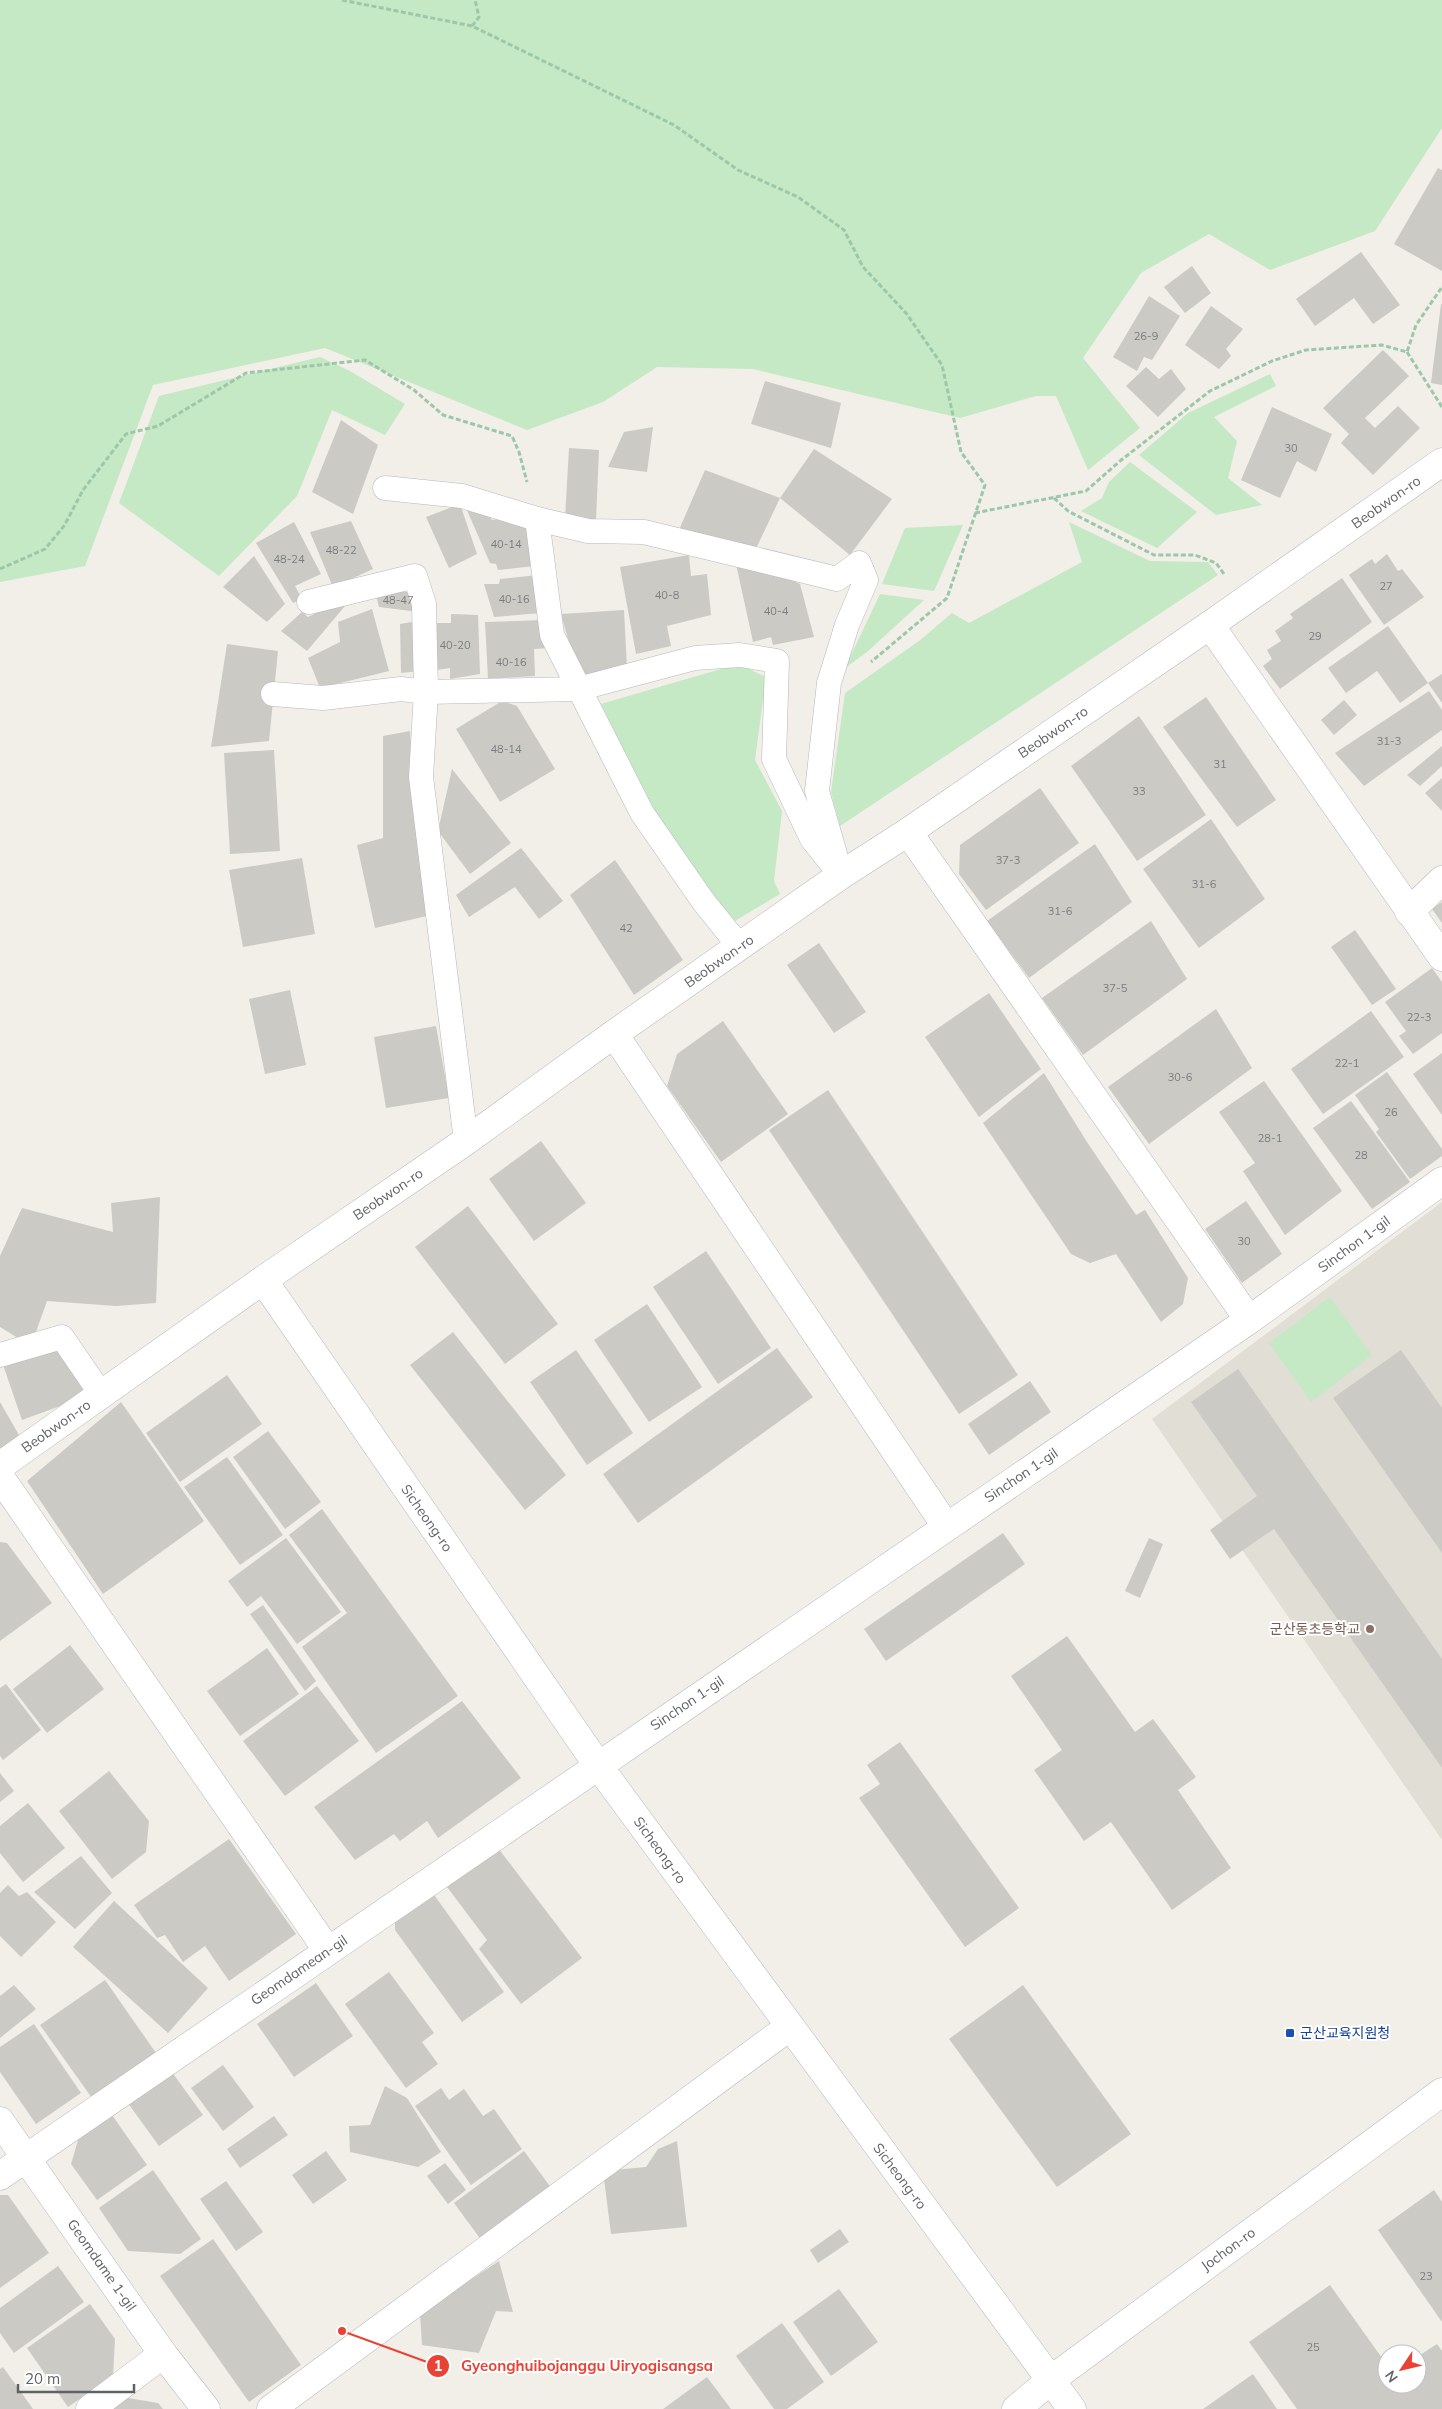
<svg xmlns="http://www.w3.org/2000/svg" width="1442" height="2409" font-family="Mulish,'Noto Sans KR',sans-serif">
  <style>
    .education { fill: #e1ded6 }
    .green { fill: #c5e8c5 }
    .building { fill: #cccac5 }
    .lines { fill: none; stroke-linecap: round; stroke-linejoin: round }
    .lane-casing { stroke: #b5b8bc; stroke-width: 25 }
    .street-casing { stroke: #b5b8bc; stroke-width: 29 }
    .secondary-casing { stroke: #b6babf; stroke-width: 29 }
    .path { stroke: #9cc7a9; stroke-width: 3; stroke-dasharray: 5 2.5; stroke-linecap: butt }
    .lane { stroke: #fff; stroke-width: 24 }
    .street { stroke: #fff; stroke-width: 28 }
    .secondary { stroke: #fff; stroke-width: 28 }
    .education-dot { fill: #8d6e63; stroke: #fff; stroke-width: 2 }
    .transit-dot { fill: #1a4fb4; stroke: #fff; stroke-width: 2 }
    .labels { text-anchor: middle; stroke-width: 4; stroke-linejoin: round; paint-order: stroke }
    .number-label { font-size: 11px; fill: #7a7d7f }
    .street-label { font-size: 14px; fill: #5f6368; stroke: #fff }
    .education-label { font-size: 14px; fill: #785e54; stroke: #fff; text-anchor: end }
    .transit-label { font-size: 14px; fill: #164399; stroke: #fff; text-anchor: start }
    .leader { fill: none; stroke: #ea4335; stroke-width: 2 }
    .callout-dot { fill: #ea4335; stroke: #fff; stroke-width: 2 }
    .mark-label { font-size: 15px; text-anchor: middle; font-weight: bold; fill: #fff }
    .callout-label { font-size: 15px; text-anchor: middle; font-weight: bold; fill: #ea4335; stroke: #fff; stroke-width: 4; stroke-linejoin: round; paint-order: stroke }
  </style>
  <rect width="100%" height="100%" fill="#f1efe8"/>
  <path class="education" d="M1442 1202V1840L1152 1419Z"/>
  <g class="green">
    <path d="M0 0H1442V128L1375 231 1270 270 1209 234 1141 273 1083 358 1140 428 1088 470 1056 396H1036L960 418 753 369 657 367 603 402 527 430 325 348 153 385 85 566 0 582Z"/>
    <path d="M320 357 350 371 405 404 385 435 332 410 297 496 219 576 119 503 159 396Z"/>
    <path d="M1270 374 1276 386 1214 417 1237 441 1228 478 1262 505 1216 515 1139 455 1188 413Z"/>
    <path d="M1130 462 1197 512 1157 548 1081 511 1102 498 1109 482Z"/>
    <path d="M1069 522 1150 561 1208 562 1218 575 840 826 831 792 845 693 919 641 952 613 969 623 1082 562Z"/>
    <path d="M963 525 934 591 882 584 905 528Z"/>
    <path d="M880 594 924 600 867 652 845 668Z"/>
    <path d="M738 664 766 677 755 760 782 811 774 881 780 894 733 922 665 831 601 704Z"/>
    <path d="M1330 1297 1372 1355 1311 1402 1269 1343Z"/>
  </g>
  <g class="building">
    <path d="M1438 168 1442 170V271L1394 244Z"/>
    <path d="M1361 252 1400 305 1373 324 1354 298 1315 326 1296 299Z"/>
    <path d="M1192 266 1211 293 1185 313 1164 287Z"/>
    <path d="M1149 296 1180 316 1152 360 1144 357 1137 371 1113 357Z"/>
    <path d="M1441 304H1442V385L1431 383Z"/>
    <path d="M1211 306 1243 329 1226 349 1231 356 1219 369 1185 345Z"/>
    <path d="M1383 350 1409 376 1365 418 1375 428 1398 406 1420 428 1373 475 1341 443 1349 434 1323 408Z"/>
    <path d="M1146 367 1159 379 1171 369 1186 389 1158 417 1126 386Z"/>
    <path d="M765 381 841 403 831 448 751 424Z"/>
    <path d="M1272 407 1332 434 1316 472 1297 461 1280 498 1241 480Z"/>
    <path d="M341 420 378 445 353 514 312 492Z"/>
    <path d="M653 427 647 472 608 467 624 432Z"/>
    <path d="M569 448 599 450 596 520 565 518Z"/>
    <path d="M814 449 892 499 850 555 780 498Z"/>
    <path d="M705 470 780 498 754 553 675 539Z"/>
    <path d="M460 504 477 554 449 568 426 517Z"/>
    <path d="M466 508 489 514 492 520 512 517 527 523 534 566 498 570 496 564 490 563Z"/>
    <path d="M351 521 373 569 349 580 350 585 335 592 310 532Z"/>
    <path d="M294 522 321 574 295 586 302 599 293 603 256 543Z"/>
    <path d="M1387 554 1398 571 1402 569 1424 597 1384 625 1349 575 1372 559 1375 564Z"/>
    <path d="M689 555 691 576 707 574 711 615 667 626 671 646 636 654 620 567Z"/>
    <path d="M254 556 285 604 267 622 223 587Z"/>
    <path d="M736 564 770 570 800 584 814 637 773 645 771 637 753 642Z"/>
    <path d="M537 575 541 613 494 617 484 584H499L500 579Z"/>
    <path d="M1342 578 1372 622 1280 689 1263 666 1272 659 1267 650 1281 641 1275 631 1293 618 1290 614Z"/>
    <path d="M375 592H418L419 612 379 607Z"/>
    <path d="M340 601 345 606 307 651 281 631 302 612 308 617Z"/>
    <path d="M372 609 389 671 320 688 308 658 340 642 338 622Z"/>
    <path d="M624 610 627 668 579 679 561 614Z"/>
    <path d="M451 614 478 615 480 674 450 679V668L430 671V623H451Z"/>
    <path d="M543 620 549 648 534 649 535 676 488 679 485 622Z"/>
    <path d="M417 621 421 671 401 673 400 624Z"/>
    <path d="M1388 626 1428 683 1400 703 1377 671 1346 693 1328 668Z"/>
    <path d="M227 644 278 651 269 741 211 747Z"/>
    <path d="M1442 674V703L1428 683Z"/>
    <path d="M1429 691 1442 710V730L1364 786 1335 753Z"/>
    <path d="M1206 697 1276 800 1237 827 1163 727Z"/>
    <path d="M1344 700 1357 715 1334 735 1321 720Z"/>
    <path d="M502 701 517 706 555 769 500 802 456 729Z"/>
    <path d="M1139 716 1206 815 1137 861 1071 766Z"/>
    <path d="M410 731 416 830 431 915 375 928 357 845 383 838V736Z"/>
    <path d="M1442 746V766L1420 786 1407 775Z"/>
    <path d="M274 750 280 851 230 854 224 753Z"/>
    <path d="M452 769 511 843 470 874 438 831Z"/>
    <path d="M1442 778V811L1425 793Z"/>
    <path d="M1040 788 1079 843 986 910 959 874 960 845Z"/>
    <path d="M1211 819 1265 899 1199 948 1143 869Z"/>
    <path d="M1095 844 1132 902 1029 978 987 921Z"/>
    <path d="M521 848 563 901 539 919 515 887 469 917 456 895Z"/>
    <path d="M302 858 315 934 243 947 229 870Z"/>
    <path d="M615 860 683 960 634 995 570 895Z"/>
    <path d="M1442 902V923L1432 909Z"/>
    <path d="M1151 921 1187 979 1083 1055 1042 998Z"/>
    <path d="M1355 930 1396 989 1372 1005 1331 947Z"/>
    <path d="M819 943 866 1012 834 1033 787 965Z"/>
    <path d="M1432 968 1442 982V1033L1413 1054 1399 1036 1406 1031 1385 1002Z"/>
    <path d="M290 990 306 1065 265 1074 249 999Z"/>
    <path d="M989 993 1041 1069 979 1117 925 1037Z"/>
    <path d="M1216 1009 1252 1068 1149 1144 1108 1087Z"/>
    <path d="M1371 1011 1404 1057 1323 1114 1291 1069Z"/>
    <path d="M723 1021 788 1114 721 1162 667 1086 677 1054Z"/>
    <path d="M436 1026 449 1098 386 1108 374 1037Z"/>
    <path d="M1442 1053V1115L1413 1074Z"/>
    <path d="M1387 1072 1442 1149V1156L1410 1179 1376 1132 1379 1129 1355 1095Z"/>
    <path d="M1044 1073 1087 1142 1136 1215 1145 1210 1188 1278 1183 1304 1161 1322 1116 1254 1090 1263 1071 1254 983 1123Z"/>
    <path d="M1264 1081 1342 1191 1285 1235 1243 1171 1255 1163 1219 1112Z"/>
    <path d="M828 1090 1018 1375 959 1414 769 1130Z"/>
    <path d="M1351 1101 1410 1182 1372 1209 1313 1128Z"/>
    <path d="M541 1141 586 1203 534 1241 489 1179Z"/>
    <path d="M160 1197 156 1303 116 1306 47 1301 31 1346 0 1327V1256L22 1208 113 1232 111 1203Z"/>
    <path d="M1246 1201 1282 1254 1242 1283 1205 1229Z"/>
    <path d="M468 1206 558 1324 505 1364 415 1247Z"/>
    <path d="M706 1251 771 1348 718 1384 653 1287Z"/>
    <path d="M647 1304 702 1387 649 1422 594 1340Z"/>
    <path d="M453 1332 566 1475 525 1510 410 1365Z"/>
    <path d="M63 1340 90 1395 22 1420 1 1359Z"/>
    <path d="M777 1348 813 1397 638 1523 603 1474Z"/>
    <path d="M576 1350 633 1433 587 1465 530 1382Z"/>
    <path d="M1401 1350 1442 1408V1553L1333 1398Z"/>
    <path d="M1238 1369 1442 1659V1768L1274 1529 1230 1559 1210 1530 1257 1496 1191 1402Z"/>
    <path d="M227 1375 262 1424 180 1482 146 1433Z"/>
    <path d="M1030 1381 1051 1412 989 1455 968 1424Z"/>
    <path d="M0 1402 23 1442 0 1458Z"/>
    <path d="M121 1402 204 1521 103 1594 27 1481Z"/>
    <path d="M268 1431 321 1502 285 1529 233 1457Z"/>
    <path d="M227 1457 283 1535 240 1565 184 1487Z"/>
    <path d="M322 1509 458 1696 376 1753 302 1647 347 1613 289 1535Z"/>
    <path d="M1003 1533 1025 1564 886 1661 864 1629Z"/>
    <path d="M286 1538 341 1612 297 1644 261 1596 247 1607 228 1581Z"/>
    <path d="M1149 1538 1163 1544 1140 1598 1125 1591Z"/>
    <path d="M0 1542 7 1543 52 1603 0 1641Z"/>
    <path d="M263 1605 316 1681 305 1691 250 1614Z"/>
    <path d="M1067 1636 1135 1732 1153 1719 1196 1777 1178 1790 1231 1868 1172 1910 1111 1822 1084 1841 1034 1770 1062 1750 1011 1676Z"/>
    <path d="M70 1645 104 1689 47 1733 13 1689Z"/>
    <path d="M267 1648 299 1694 240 1736 207 1691Z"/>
    <path d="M6 1684 41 1730 3 1760 0 1756V1688Z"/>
    <path d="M317 1686 359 1741 285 1796 243 1741Z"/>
    <path d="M462 1701 521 1778 438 1838 427 1821 400 1841 394 1834 355 1860 314 1807Z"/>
    <path d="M900 1742 1019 1908 965 1947 859 1798 880 1784 867 1765Z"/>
    <path d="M109 1771 149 1821 146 1852 112 1879 59 1811Z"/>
    <path d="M0 1773 14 1791 0 1802Z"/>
    <path d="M28 1803 65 1848 23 1882 0 1853V1826Z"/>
    <path d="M229 1839 296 1934 229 1981 205 1946 183 1962 165 1935 157 1938 134 1905Z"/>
    <path d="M498 1848 582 1958 521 2004 479 1949 487 1940 447 1887Z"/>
    <path d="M81 1856 112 1893 75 1929 34 1892Z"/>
    <path d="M8 1885 19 1896 27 1892 56 1922 21 1957 0 1936V1893Z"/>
    <path d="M432 1892 504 1992 462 2022 395 1930V1919Z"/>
    <path d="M114 1901 208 1988 168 2033 73 1947Z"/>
    <path d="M389 1972 434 2033 422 2042 438 2064 406 2088 345 2004Z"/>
    <path d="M105 1980 156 2053 92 2098 40 2025Z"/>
    <path d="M316 1983 353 2036 294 2077 257 2024Z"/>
    <path d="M14 1985 36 2009 0 2038V1996Z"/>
    <path d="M1023 1985 1131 2134 1057 2187 949 2039Z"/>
    <path d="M34 2024 81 2093 36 2124 0 2072V2047Z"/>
    <path d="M223 2065 254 2107 223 2131 191 2088Z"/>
    <path d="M169 2068 203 2115 159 2146 125 2099Z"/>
    <path d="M385 2086 407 2098 441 2152 418 2167 350 2152 349 2126 370 2125Z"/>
    <path d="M441 2088 449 2100 464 2089 483 2116 494 2109 522 2149 471 2185 415 2106Z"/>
    <path d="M112 2115 147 2165 97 2200 71 2164 79 2137Z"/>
    <path d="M274 2116 288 2135 240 2168 227 2149Z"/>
    <path d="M677 2141 687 2227 611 2234 603 2171 646 2167 658 2149Z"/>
    <path d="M326 2151 347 2180 313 2204 292 2175Z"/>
    <path d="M524 2151 552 2189 482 2241 454 2203Z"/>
    <path d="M445 2163 466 2190 448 2204 427 2176Z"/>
    <path d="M153 2170 201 2239 180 2254 128 2251 99 2208Z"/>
    <path d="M226 2181 263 2232 236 2251 200 2199Z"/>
    <path d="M1434 2190 1442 2202V2322L1378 2230Z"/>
    <path d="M0 2195H8L49 2253 0 2288Z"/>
    <path d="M840 2229 849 2242 818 2263 810 2250Z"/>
    <path d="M213 2239 301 2365 249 2402 160 2276Z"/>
    <path d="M499 2261 513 2312 496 2311 479 2353 422 2345 420 2313Z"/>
    <path d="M58 2266 84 2302 14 2353 0 2333V2308Z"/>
    <path d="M1330 2285 1387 2365V2384H1417V2357L1437 2344 1442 2351V2409H1297L1249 2342Z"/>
    <path d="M839 2289 878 2342 831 2376 793 2322Z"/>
    <path d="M90 2304 115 2339 113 2376 68 2407 27 2348Z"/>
    <path d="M782 2323 824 2382 787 2409H774L736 2356Z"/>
    <path d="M3 2367 33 2409H0V2369Z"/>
    <path d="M1253 2374 1277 2409H1203Z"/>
    <path d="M707 2377 731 2409H663Z"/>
    <path d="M128 2398 158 2403 163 2409H111Z"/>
  </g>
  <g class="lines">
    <g class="lane-casing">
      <g id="lane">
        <path d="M537 519 552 635 642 813 703 901 740 947"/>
        <path d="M309 602 415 576 424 604 426 692 578 689 695 658 740 655 777 661 774 759 812 839 841 875 817 791 829 683 847 625 866 580 859 563 837 579 644 532 588 531 537 519 462 496 385 488"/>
        <path d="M273 694 323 698 401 689 426 692 421 777 466 1141"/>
        <path d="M0 1355 62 1337 101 1394"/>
      </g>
    </g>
    <g class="street-casing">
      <g id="street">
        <path d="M1210 625 1442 957"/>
        <path d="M908 832 1249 1320"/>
        <path d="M1409 912 1442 880"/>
        <path d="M614 1034 946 1526"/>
        <path d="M0 1466 263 1280 466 1141 614 1034 841 875 908 832 1210 625 1442 462"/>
        <path d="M0 1477 328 1951"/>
        <path d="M0 2121 163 2354 206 2409"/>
        <path d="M0 2176 1249 1320 1442 1181"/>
        <path d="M90 2409 163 2354"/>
        <path d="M271 2409 789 2027"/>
      </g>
    </g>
    <g class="secondary-casing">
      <g id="secondary">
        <path d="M263 1280 597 1764 1072 2409"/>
        <path d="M1016 2409 1052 2379 1442 2092"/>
      </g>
    </g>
    <g class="path">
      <path d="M342 0 472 26 674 125 738 170 798 197 844 230 863 267 906 313 942 365 961 452 985 485 947 598 871 662"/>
      <path d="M472 26 479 17 475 0"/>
      <path d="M1407 352 1442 407"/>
      <path d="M1054 498 1068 511 1154 555H1195L1216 563 1224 574"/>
      <path d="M975 513 1086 491 1120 461 1210 391 1272 361 1306 350 1382 345 1407 352 1416 325 1442 287"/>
      <path d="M0 569 45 549 64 526 83 490 126 434 158 426 246 373 365 360 414 390 443 415 512 436 519 452 527 482"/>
    </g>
    <use href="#lane" class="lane"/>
    <use href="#street" class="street"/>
    <use href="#secondary" class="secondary"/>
  </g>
  <circle class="education-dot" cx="1370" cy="1629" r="5"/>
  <rect class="transit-dot" x="1285" y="2028" width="10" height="10" rx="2.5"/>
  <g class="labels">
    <g class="number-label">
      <text x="1146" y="340">26-9</text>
      <text x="1291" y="452">30</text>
      <text x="506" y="548">40-14</text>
      <text x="341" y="554">48-22</text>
      <text x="289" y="563">48-24</text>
      <text x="1386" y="590">27</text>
      <text x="667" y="599">40-8</text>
      <text x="514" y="603">40-16</text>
      <text x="398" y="604">48-47</text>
      <text x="776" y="615">40-4</text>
      <text x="1315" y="640">29</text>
      <text x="455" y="649">40-20</text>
      <text x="511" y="666">40-16</text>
      <text x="1389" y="745">31-3</text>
      <text x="506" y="753">48-14</text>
      <text x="1220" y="768">31</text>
      <text x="1139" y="795">33</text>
      <text x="1008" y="864">37-3</text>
      <text x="1204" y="888">31-6</text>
      <text x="1060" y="915">31-6</text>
      <text x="626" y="932">42</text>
      <text x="1115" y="992">37-5</text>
      <text x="1419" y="1021">22-3</text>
      <text x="1347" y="1067">22-1</text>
      <text x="1180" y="1081">30-6</text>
      <text x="1391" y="1116">26</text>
      <text x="1270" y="1142">28-1</text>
      <text x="1361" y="1159">28</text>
      <text x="1244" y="1245">30</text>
      <text x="1426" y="2280">23</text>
      <text x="1313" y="2351">25</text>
    </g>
    <g class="street-label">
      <text transform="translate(1386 502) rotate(-35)" y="5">Beobwon-ro</text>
      <text transform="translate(1053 732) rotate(-34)" y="5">Beobwon-ro</text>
      <text transform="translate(719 961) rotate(-35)" y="5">Beobwon-ro</text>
      <text transform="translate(388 1194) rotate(-34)" y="5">Beobwon-ro</text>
      <text transform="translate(1354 1244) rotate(-36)" y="5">Sinchon 1-gil</text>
      <text transform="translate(56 1426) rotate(-35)" y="5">Beobwon-ro</text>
      <text transform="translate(1021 1475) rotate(-34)" y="5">Sinchon 1-gil</text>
      <text transform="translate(427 1518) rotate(55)" y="5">Sicheong-ro</text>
      <text transform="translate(687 1703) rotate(-34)" y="5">Sinchon 1-gil</text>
      <text transform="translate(660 1850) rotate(54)" y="5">Sicheong-ro</text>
      <text transform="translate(299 1970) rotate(-34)" y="5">Geomdamean-gil</text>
      <text transform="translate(900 2176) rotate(53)" y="5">Sicheong-ro</text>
      <text transform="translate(1228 2249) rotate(-36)" y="5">Jochon-ro</text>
      <text transform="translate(102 2265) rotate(55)" y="5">Geomdame 1-gil</text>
    </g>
    <g class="education-label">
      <text x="1360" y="1634">군산동초등학교</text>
    </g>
    <g class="transit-label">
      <text x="1300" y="2038">군산교육지원청</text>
    </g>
  </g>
  <path class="leader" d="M342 2331L438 2366"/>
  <g class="callout-dot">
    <circle cx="342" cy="2331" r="5"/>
    <circle cx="438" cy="2366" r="12"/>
  </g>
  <g class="mark-label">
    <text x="438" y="2371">1</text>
  </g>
  <g class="callout-label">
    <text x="587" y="2371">Gyeonghuibojanggu Uiryogisangsa</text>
  </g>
  <g transform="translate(1402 2369) rotate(235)"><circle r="24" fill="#ffffff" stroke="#bfc1c3"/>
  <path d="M0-4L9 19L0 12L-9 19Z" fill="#ea4335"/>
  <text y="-8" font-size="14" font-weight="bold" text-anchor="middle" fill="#5f6368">N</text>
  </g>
  <path d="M18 2384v8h116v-8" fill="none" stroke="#5f6368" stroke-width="2.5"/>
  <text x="25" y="2384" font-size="15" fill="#5f6368" stroke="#ffffff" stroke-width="4" paint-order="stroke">20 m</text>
</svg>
